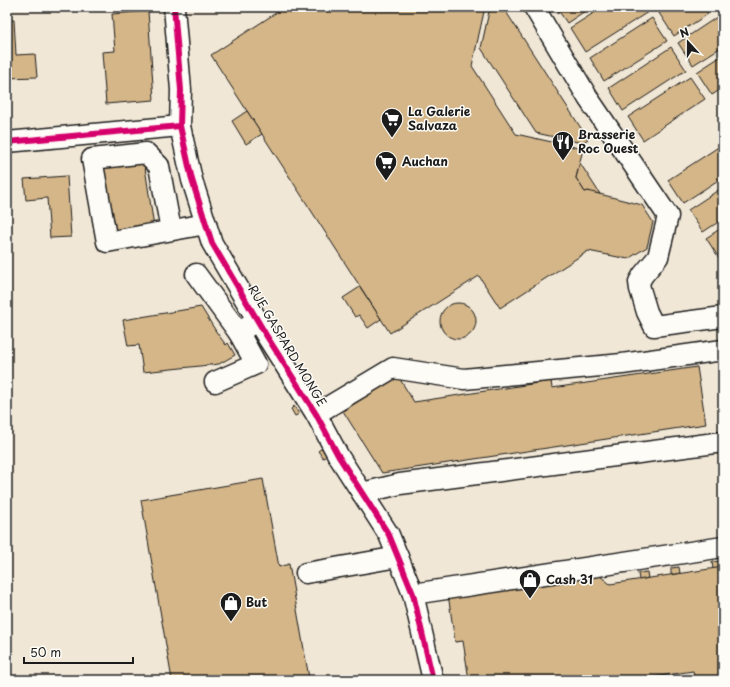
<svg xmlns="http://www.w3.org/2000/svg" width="730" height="687" font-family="'Playpen Sans',sans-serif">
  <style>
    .built { fill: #f1e7d6 }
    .building { fill: #d4b688; stroke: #1c1c1c }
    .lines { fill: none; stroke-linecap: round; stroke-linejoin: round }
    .minor-casing { stroke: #1c1c1c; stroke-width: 23 }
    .minor { stroke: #fdfcf7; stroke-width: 20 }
    .cycleway-casing { stroke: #fdfcf7; stroke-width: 8 }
    .cycleway { stroke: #d6006c; stroke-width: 6 }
    .labels { text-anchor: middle; stroke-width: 3; stroke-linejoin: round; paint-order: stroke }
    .poi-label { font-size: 12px; font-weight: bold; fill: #1c1c1c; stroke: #fdfcf7; text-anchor: start }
    .street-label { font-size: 12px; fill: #1c1c1c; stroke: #fdfcf7 }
  </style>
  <rect width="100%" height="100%" fill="#fdfcf7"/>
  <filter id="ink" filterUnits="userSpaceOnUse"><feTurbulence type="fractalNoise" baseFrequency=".025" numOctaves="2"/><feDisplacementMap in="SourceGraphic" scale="8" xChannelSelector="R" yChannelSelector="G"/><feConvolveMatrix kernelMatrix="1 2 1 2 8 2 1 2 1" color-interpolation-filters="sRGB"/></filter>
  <g filter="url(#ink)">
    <rect class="built" x="7" y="7" width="716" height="673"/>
    <g class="building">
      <path d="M285 7H485L472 66 516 134 583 149 576 178 585 192 588 191 642 205 653 222 647 247 628 259 588 251 500 308 479 276 390 333 211 55Z"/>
      <path d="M490 7H503L588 139 582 143 536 133 481 48Z"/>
      <path d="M556 7H591L567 23Z"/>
      <path d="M603 7H645L648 12 585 52 570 28Z"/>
      <path d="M669 7H704L708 14 674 36 659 13Z"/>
      <path d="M148 11 154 100 106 104 102 52 115 51 112 14Z"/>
      <path d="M723 13V46L693 65 678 43Z"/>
      <path d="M652 18 667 41 604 81 590 58Z"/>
      <path d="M7 20H14L16 55 35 54 37 77 7 78Z"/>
      <path d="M671 47 686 70 623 111 609 88Z"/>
      <path d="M723 55V88L712 95 697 72Z"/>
      <path d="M690 77 705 99 643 140 628 117Z"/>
      <path d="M247 111 262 134 246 144 232 121Z"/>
      <path d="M723 144V177L683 203 668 180Z"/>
      <path d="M144 161 154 227 110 233 100 167Z"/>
      <path d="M580 163 600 194 588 191 585 192 576 178Z"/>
      <path d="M67 176 71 237 50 238 47 198 26 200 24 179Z"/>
      <path d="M723 187V219L703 232 688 210Z"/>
      <path d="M723 227V260L721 261 706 238Z"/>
      <path d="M360 287 381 319 368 328 359 315 355 317 343 298Z"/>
      <circle cx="458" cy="321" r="18"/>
      <path d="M201 307 217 333 226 345 228 343 235 355 219 364 143 372 139 345 128 346 123 320Z"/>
      <path d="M697 367 706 424 382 473 343 411 398 376 414 402 551 381 552 388Z"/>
      <path d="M294 406 299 414 295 416 291 409Z"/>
      <path d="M322 448 327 456 323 458 318 451Z"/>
      <path d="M263 479 279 567 289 564 309 678 300 680H172L141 500Z"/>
      <path d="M721 561V567L713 569 712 562Z"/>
      <path d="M679 567 680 573 671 575V568Z"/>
      <path d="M723 567V680H695L693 671 634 680H571V679L564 680H469L463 641 455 642 448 594 595 572 610 584Z"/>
      <path d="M647 572 648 578 639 580 638 573Z"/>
    </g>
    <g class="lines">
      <g class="minor-casing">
        <g id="minor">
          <path d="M174 7 181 90 180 126 192 180 212 243 266 335 316 414 339 457 389 535 413 594 433 680"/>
          <path d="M534 7 588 98 668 216 658 257 643 275 639 282 640 289 647 312 654 326 723 317"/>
          <path d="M7 142 180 126"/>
          <path d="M171 230 159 166 146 153 92 159 107 242 206 224"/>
          <path d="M196 274 239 333"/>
          <path d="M215 382 256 364 239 333 257 320"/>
          <path d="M316 414 393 368 464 379 622 364 723 350"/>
          <path d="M362 493 400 484 723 442"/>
          <path d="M306 573 398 557"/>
          <path d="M413 594 723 547"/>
        </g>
      </g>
      <use href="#minor" class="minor"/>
      <g class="cycleway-casing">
        <g id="cycleway">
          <path d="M174 7 181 90 180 126 192 180 212 243 266 335 316 414 339 457 389 535 413 594 433 680"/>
          <path d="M7 142 180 126"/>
        </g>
      </g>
      <use href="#cycleway" class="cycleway"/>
    </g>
  </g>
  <defs>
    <g id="supermarket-pin" transform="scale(1.15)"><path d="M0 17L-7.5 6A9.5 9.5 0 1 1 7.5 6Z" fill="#1c1c1c" stroke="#fdfcf7"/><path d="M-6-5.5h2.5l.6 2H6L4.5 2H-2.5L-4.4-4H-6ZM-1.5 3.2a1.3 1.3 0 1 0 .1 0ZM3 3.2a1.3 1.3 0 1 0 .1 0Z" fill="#fff"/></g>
    <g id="restaurant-pin" transform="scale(1.15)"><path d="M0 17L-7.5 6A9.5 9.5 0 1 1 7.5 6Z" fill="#1c1c1c" stroke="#fdfcf7"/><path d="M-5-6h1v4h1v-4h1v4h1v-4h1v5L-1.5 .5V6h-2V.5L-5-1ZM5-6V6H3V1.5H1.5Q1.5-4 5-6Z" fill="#fff"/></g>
    <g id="shop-pin" transform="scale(1.15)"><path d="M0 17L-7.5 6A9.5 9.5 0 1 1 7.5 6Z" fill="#1c1c1c" stroke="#fdfcf7"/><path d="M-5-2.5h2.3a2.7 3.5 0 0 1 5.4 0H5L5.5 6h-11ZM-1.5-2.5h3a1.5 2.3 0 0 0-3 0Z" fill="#fff"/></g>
  </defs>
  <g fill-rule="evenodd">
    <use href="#supermarket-pin" x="392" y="119"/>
    <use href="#restaurant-pin" x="563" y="142"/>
    <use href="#supermarket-pin" x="386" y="162"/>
    <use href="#shop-pin" x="530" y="580"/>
    <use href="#shop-pin" x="231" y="603"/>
  </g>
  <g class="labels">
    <g class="poi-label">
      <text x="408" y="116">La Galerie<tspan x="408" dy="14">Salvaza</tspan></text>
      <text x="578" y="139">Brasserie<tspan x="578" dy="14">Roc Ouest</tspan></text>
      <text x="402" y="166">Auchan</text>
      <text x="546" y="584">Cash 31</text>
      <text x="246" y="607">But</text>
    </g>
    <g class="street-label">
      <text transform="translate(287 346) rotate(59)" y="4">RUE GASPARD MONGE</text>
    </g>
  </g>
  <rect width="730" height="687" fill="none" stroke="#fdfcf7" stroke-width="24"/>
  <rect x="12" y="12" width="706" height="663" fill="none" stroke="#1c1c1c" stroke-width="1.5" filter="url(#ink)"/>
  <g transform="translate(688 42) rotate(339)" stroke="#fdfcf7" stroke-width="3" paint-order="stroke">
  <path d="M0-3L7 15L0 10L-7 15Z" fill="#1c1c1c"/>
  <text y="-6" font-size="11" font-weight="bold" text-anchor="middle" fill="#1c1c1c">N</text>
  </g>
  <path d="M24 657v6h109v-6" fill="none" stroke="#1c1c1c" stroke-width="2"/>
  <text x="30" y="657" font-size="12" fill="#1c1c1c" stroke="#fdfcf7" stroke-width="3" paint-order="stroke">50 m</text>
</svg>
